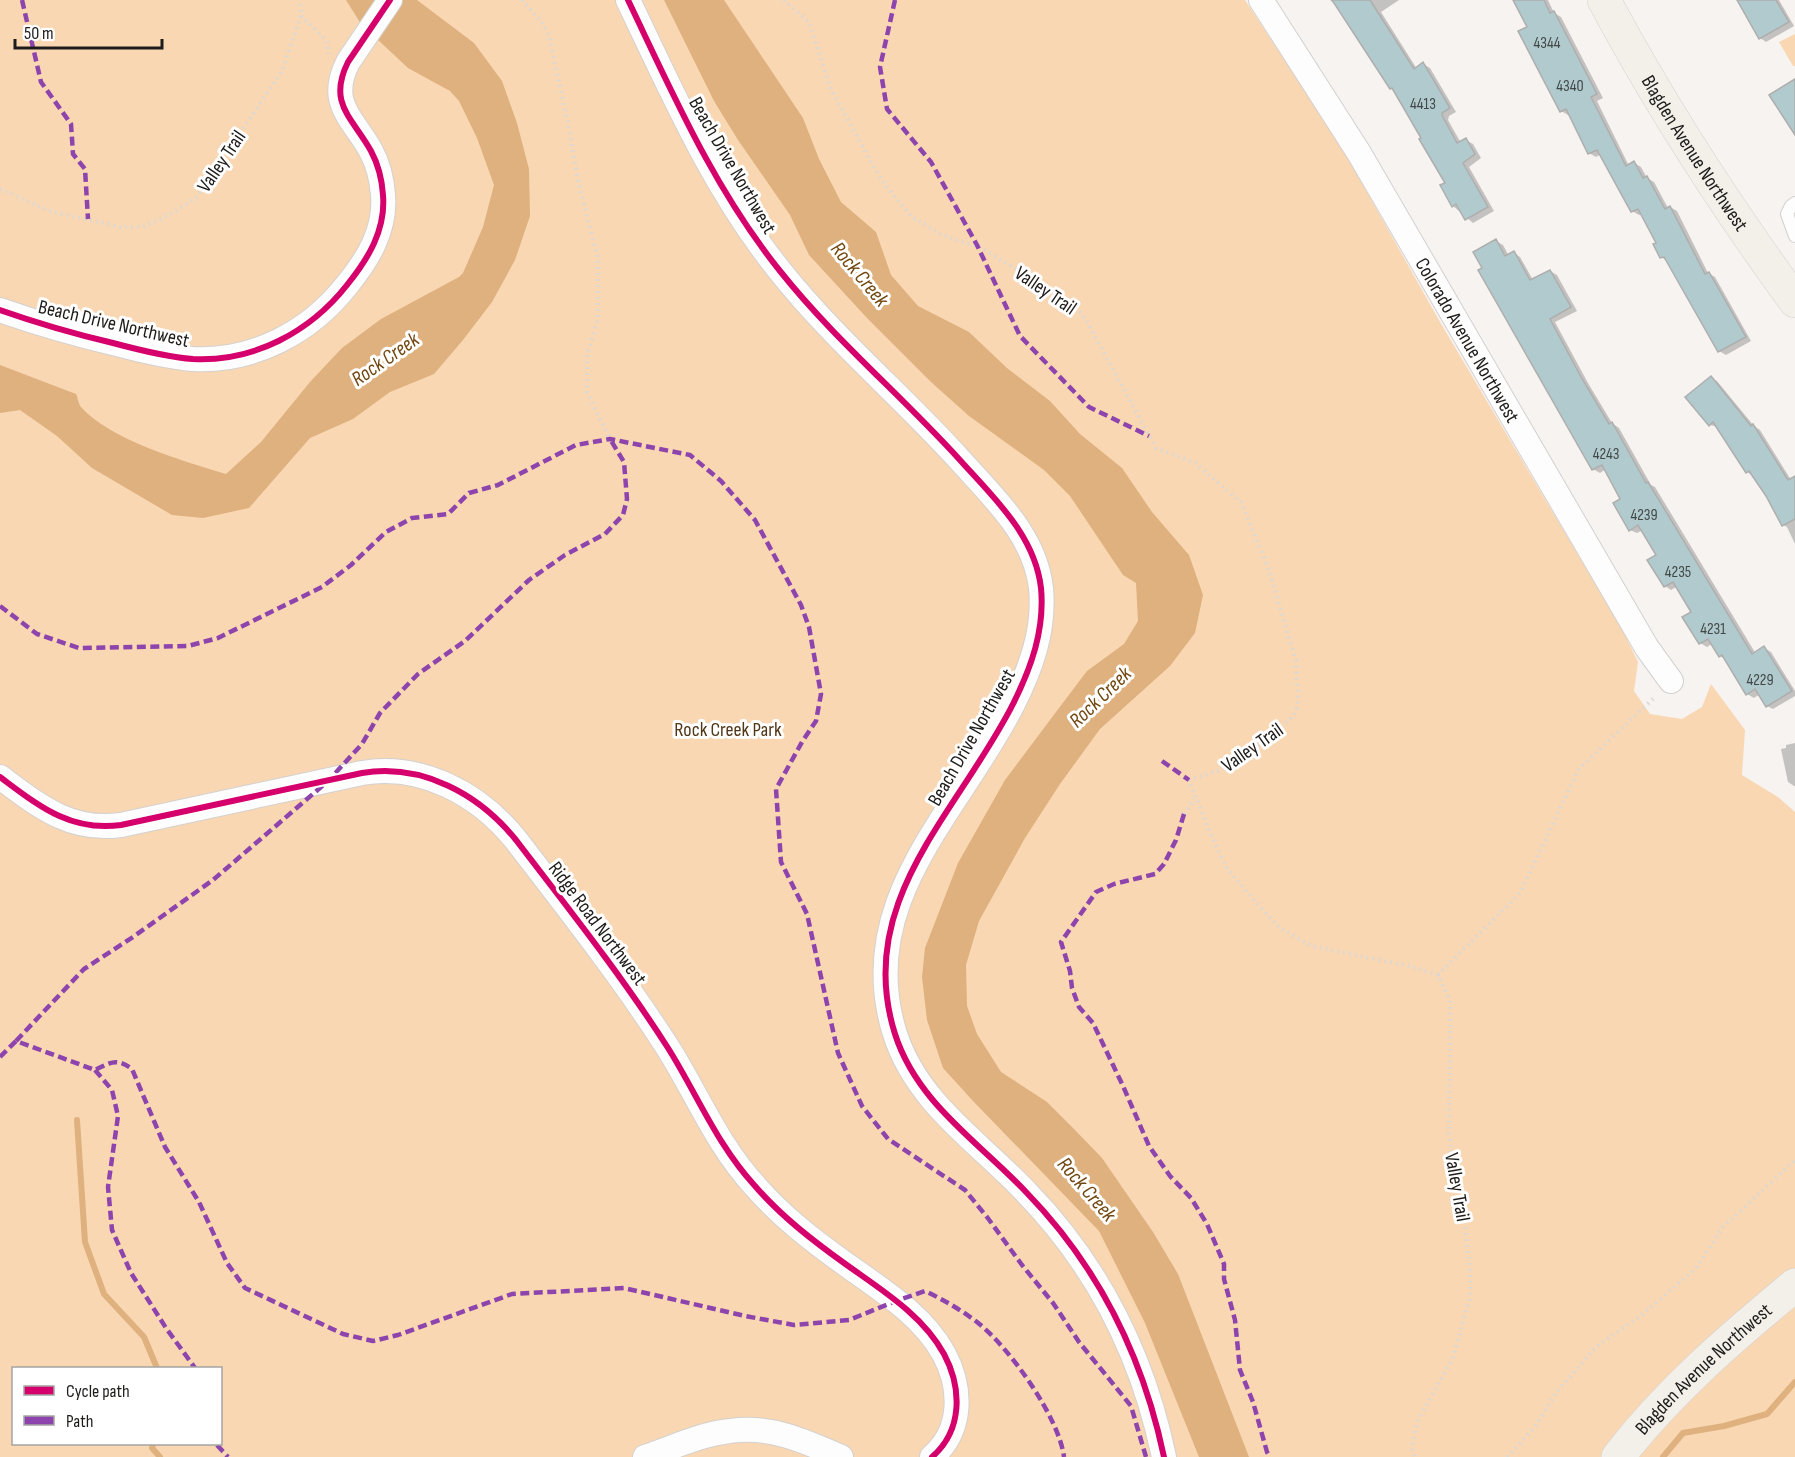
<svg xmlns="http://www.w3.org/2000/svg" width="1795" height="1457" font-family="'Sofia Sans Condensed',sans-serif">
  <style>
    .green { fill: #f9d7b3; fill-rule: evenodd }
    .water { fill: #deb17e }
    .shadow { fill: #0003 }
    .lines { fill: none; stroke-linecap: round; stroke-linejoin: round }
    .stream { stroke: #deb17e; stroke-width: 6 }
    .building { fill: #b1cace; stroke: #aeaead; stroke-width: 1.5 }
    .lane-casing { stroke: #d3d1cf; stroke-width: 14 }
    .street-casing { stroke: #d3d1cf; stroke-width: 26 }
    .secondary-casing { stroke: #d3d1cf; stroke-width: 34 }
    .path { stroke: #d8d8d7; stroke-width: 4; stroke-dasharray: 1.5 4.5; stroke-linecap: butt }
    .lane { stroke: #fefdfd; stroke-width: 12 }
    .street { stroke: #fefdfd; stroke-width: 24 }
    .secondary { stroke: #f3f0ea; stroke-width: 33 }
    .quiet { stroke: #8e44ad; stroke-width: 4.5; stroke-dasharray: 9 4.5; stroke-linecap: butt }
    .cycleway-casing { stroke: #fff; stroke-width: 10 }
    .cycleway { stroke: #d6006c; stroke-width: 6 }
    .labels { text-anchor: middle; stroke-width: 6; stroke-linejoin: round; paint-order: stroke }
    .number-label { font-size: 16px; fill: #424847 }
    .street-label { font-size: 20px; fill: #1d1c1a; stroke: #fff }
    .park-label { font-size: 20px; fill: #513617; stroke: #fff }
    .water-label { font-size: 21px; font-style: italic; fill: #71470f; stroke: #fff }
  </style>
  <rect width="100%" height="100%" fill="#f6f3f1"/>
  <g class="green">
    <path d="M0 0H1245L1341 146 1440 322 1622 629 1638 662 1634 691 1650 714 1682 719 1702 707 1711 684 1745 730 1742 775 1778 797 1795 812V1457H0ZM14 1368H220V1444H14Z"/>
    <path d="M1795 34V66H1793L1779 42Z"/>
  </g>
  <g class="water">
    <path d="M346 0H417L474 43 502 81 517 123 529 169 530 216 515 260 492 302 463 340 434 374 390 392 353 419 310 438 249 508 203 518 172 515 92 468 57 436 20 410 0 413V365L76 394C78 398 78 403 81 407 110 440 183 461 226 474L261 442 310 382 342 348 381 319 459 277 463 273 483 227 494 185 477 138 459 101 450 91 408 68 361 24Z"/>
    <path d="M664 0H724L803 118 819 159 841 202 876 232 891 275 918 306 969 332 1007 368 1050 401 1080 434 1122 468 1152 512 1189 555 1203 595 1195 633 1170 666 1100 729 1060 784 1025 838 979 921 966 965 967 1006 977 1034 1001 1072 1047 1102 1074 1129 1102 1158 1153 1232 1178 1274 1249 1457H1199L1145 1323 1099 1231 973 1101 943 1068 927 1020 922 977 925 948 958 863 1005 780 1059 708 1087 671 1124 644 1138 621 1136 583 1123 575 1070 496 1044 470 969 416 931 382 867 318 809 255 790 215 738 140 714 101Z"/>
  </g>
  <g class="shadow">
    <path d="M1330 0H1399L1381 12 1417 69 1423 64 1430 68 1456 112 1449 116 1448 120 1461 143 1466 140 1473 144 1481 158 1469 167 1494 211 1473 223 1453 206 1447 184 1394 90 1391 88 1338 7Z"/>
    <path d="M1515 0H1548L1554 13 1561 17 1603 98 1597 101 1629 166 1634 163 1641 167 1647 178 1654 182 1668 208 1670 207 1677 211 1708 273 1715 277 1751 341 1726 355 1719 351 1668 261 1661 257 1658 243 1642 214 1639 215 1632 211 1601 154 1596 157 1589 153 1570 114 1568 115 1561 111 1529 28Z"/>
    <path d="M1738 0H1779L1794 26 1766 42 1760 38Z"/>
    <path d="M1496 241 1503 245 1509 256 1514 253 1520 257 1533 280 1550 271 1557 275 1577 311 1555 322 1588 383 1612 423 1619 428 1651 485 1655 487 1756 654 1764 648 1771 652 1795 691V696L1773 709 1767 706 1760 694 1754 698 1747 694 1726 660 1720 656 1712 644 1707 647 1700 643 1693 612 1678 586 1671 590 1665 586 1658 556 1643 530 1637 533 1630 530 1622 499 1606 469 1600 473 1593 469 1484 269Z"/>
    <path d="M1711 378 1717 381 1754 426 1760 430 1791 480 1795 481V544L1787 527 1783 525 1755 477 1747 472 1718 427 1710 425Z"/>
    <path d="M1795 743V786H1794L1788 782 1781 749 1786 748V745Z"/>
  </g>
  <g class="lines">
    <g class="stream">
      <path d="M77 1120 85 1242 104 1294 144 1337 157 1368"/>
      <path d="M153 1444 152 1448 160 1457"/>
      <path d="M1663 1457 1683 1433 1724 1426 1767 1414 1795 1382"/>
    </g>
  </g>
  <g class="building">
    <path d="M1332 0H1370L1414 69 1423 62 1450 108 1442 113V115L1457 143 1466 138 1475 154 1463 163 1488 207 1465 220 1456 204 1452 207 1440 185 1445 183 1419 139 1421 138 1392 88 1390 89Z"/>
    <path d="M1513 0H1544L1550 13 1554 11 1597 94 1591 97 1626 166 1634 161 1643 178 1647 176 1665 209 1670 206 1705 274 1709 272 1746 337 1718 352 1664 257 1660 258 1653 244 1656 243 1638 209 1631 212 1597 150 1588 154 1566 109 1560 112 1518 31 1527 27Z"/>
    <path d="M1737 0H1776L1789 22 1759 39Z"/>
    <path d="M1795 79V135L1769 95Z"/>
    <path d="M1496 239 1505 256 1514 251 1530 280 1550 270 1571 307 1550 319 1581 377 1609 424 1612 422 1646 483 1648 482 1752 654 1764 646 1792 691 1766 707 1755 689 1746 695 1722 655 1719 657 1708 639 1699 644 1682 617 1691 612 1673 582 1664 587 1647 560 1656 555 1638 525 1629 531 1613 503 1620 499 1602 465 1592 470 1478 270 1482 268 1473 252Z"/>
    <path d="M1711 376 1751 426 1753 424 1788 480 1795 476V519L1782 526 1766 496 1749 471 1746 473 1713 422 1709 426 1685 397Z"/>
  </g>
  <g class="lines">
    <g class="lane-casing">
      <path id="lane" d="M1795 203 1791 206 1787 214 1795 236"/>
    </g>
    <g class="street-casing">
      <g id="street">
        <path d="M628 0C673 94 714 189 780 271 834 339 901 395 959 459 993 497 1035 535 1041 588 1045 630 1031 668 1013 704 958 813 853 901 895 1034 917 1103 979 1142 1026 1192 1098 1266 1143 1357 1164 1457"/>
        <path id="s1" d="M1261 0 1359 153 1647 648 1671 681"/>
        <path d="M0 310C37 323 75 334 113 343 139 350 166 357 193 359 254 362 310 332 347 285 368 259 386 230 383 195 382 180 378 164 371 151 353 118 327 104 348 62L390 0"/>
        <path d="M0 777C39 806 70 832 121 825L362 773C422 763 479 794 516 840 568 908 622 976 668 1048 697 1094 717 1145 755 1186 781 1216 812 1240 844 1263 880 1289 922 1314 944 1354 962 1388 963 1430 932 1457"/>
        <path d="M645 1457C672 1448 701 1434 730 1431 769 1425 805 1441 841 1457"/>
      </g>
    </g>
    <g class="secondary-casing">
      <g id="secondary">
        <path id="s2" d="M1604 0C1660 105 1725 205 1795 301"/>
        <path id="s3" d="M1618 1457C1669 1391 1731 1338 1795 1285"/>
      </g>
    </g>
    <g class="path">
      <path d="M522 0 541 21 549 36 570 133 578 181 598 258V319L587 355V392L610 439"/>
      <path d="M784 0 809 22 830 87 872 164 887 187 911 216 940 234 967 244 977 245 1074 305 1085 318 1156 448 1195 463 1241 502 1268 567 1296 661 1298 704 1294 716 1265 740 1223 769 1189 780 1213 840 1227 868 1261 908 1279 927 1311 946 1409 966 1438 975 1450 1002 1449 1134 1454 1175 1463 1208 1470 1269V1297L1453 1358 1417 1422 1412 1448 1415 1457"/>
      <path d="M301 16 326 40 329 54"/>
      <path d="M0 189 49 211 120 227H143L167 216 196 198 282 71 301 16 300 0"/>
      <path d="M1184 814 1195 799"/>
      <path d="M1438 975 1520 893 1579 769 1656 696"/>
      <path d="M1507 1457 1535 1427 1556 1393 1596 1347 1643 1314 1696 1268 1723 1227 1795 1160"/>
    </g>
    <use href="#lane" class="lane"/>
    <use href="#street" class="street"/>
    <use href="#secondary" class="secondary"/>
    <g class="quiet">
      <path d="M22 0 41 82 71 124 73 154 85 169 88 219"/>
      <path d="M895 0 880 67 887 109 931 162 977 245 1020 336 1089 407 1149 436"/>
      <path d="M0 606 37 634 79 648 188 646 218 638 322 587 351 565 386 532 412 518 448 514 469 493 498 485 576 445 610 439 690 455 721 481 755 520 801 605 809 627 821 694 816 721 802 742 776 789 781 862 807 914 838 1053 862 1106 888 1139 965 1190 987 1217 1022 1265 1053 1303 1079 1342 1131 1406 1146 1457"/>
      <path d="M1162 761 1189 780"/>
      <path d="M1184 814 1176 840 1164 864 1155 874 1114 884 1096 892 1061 942 1070 971 1072 988 1079 1007 1093 1023 1123 1086 1149 1146 1170 1176 1191 1198 1207 1224 1224 1264V1279L1235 1320 1240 1370 1253 1402 1267 1452 1270 1457"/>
      <path d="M16 1041 84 969 133 937 213 880 328 781 362 744 380 713 418 674 465 641 529 580 565 555 605 534 623 515 627 499 624 462 610 439"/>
      <path d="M0 1057 16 1041 95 1070C111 1062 117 1058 132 1069L165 1147 199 1202 227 1263 245 1288 343 1334 373 1341 398 1335 512 1294 624 1288 745 1316 794 1325 849 1320 896 1301 925 1291C944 1300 961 1310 977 1322 1009 1347 1059 1417 1064 1457"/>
      <path d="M95 1070 112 1090 118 1116 108 1187 112 1230 131 1273 166 1328 195 1368"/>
      <path d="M217 1445 228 1457"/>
    </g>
    <g class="cycleway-casing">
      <g id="cycleway">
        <path d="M628 0C673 94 714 189 780 271 834 339 901 395 959 459 993 497 1035 535 1041 588 1045 630 1031 668 1013 704 958 813 853 901 895 1034 917 1103 979 1142 1026 1192 1098 1266 1143 1357 1164 1457"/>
        <path d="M0 310C37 323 75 334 113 343 139 350 166 357 193 359 254 362 310 332 347 285 368 259 386 230 383 195 382 180 378 164 371 151 353 118 327 104 348 62L390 0"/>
        <path d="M0 777C39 806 70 832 121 825L362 773C422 763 479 794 516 840 568 908 622 976 668 1048 697 1094 717 1145 755 1186 781 1216 812 1240 844 1263 880 1289 922 1314 944 1354 962 1388 963 1430 932 1457"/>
      </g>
    </g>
    <use href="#cycleway" class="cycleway"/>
  </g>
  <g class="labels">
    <g class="number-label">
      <text x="1547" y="48">4344</text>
      <text x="1570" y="91">4340</text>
      <text x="1423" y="109">4413</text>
      <text x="1606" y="459">4243</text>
      <text x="1644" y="520">4239</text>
      <text x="1678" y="577">4235</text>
      <text x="1713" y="634">4231</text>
      <text x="1760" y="685">4229</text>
    </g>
    <g class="street-label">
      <text dy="7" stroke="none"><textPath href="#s2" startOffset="178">Blagden Avenue Northwest</textPath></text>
      <text transform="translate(221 161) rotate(-56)" y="7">Valley Trail</text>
      <text transform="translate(733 165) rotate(60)" y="7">Beach Drive Northwest</text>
      <text transform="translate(1046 290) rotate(34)" y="7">Valley Trail</text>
      <text transform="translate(114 323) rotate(13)" y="7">Beach Drive Northwest</text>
      <text dy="7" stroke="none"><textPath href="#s1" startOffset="398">Colorado Avenue Northwest</textPath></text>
      <text transform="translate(971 737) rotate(-60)" y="7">Beach Drive Northwest</text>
      <text transform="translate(1252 747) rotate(-35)" y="7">Valley Trail</text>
      <text transform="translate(598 923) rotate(53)" y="7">Ridge Road Northwest</text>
      <text transform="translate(1458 1187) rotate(80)" y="7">Valley Trail</text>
      <text dy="7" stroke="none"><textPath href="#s3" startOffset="123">Blagden Avenue Northwest</textPath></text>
    </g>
    <g class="park-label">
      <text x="728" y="736">Rock Creek Park</text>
    </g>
    <g class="water-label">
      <text transform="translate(860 274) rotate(50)" y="7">Rock Creek</text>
      <text transform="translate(385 359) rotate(-35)" y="7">Rock Creek</text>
      <text transform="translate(1100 697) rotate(-44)" y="7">Rock Creek</text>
      <text transform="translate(1087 1189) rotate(49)" y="7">Rock Creek</text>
    </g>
  </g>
  <rect x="12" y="1367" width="210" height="78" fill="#ffffff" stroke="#a5a4a3" stroke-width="1.5"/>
  <rect x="24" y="1386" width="30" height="9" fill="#d6006c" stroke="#a5a4a3" stroke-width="1.5"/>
  <text x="66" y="1397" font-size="18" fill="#1d1c1a">Cycle path</text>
  <rect x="24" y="1416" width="30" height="9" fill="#8e44ad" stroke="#a5a4a3" stroke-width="1.5"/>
  <text x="66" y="1427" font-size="18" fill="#1d1c1a">Path</text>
  <path d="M15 39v9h147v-9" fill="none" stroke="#1d1c1a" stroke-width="3"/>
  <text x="24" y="39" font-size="18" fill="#1d1c1a" stroke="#ffffff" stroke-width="4.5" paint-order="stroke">50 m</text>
</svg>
